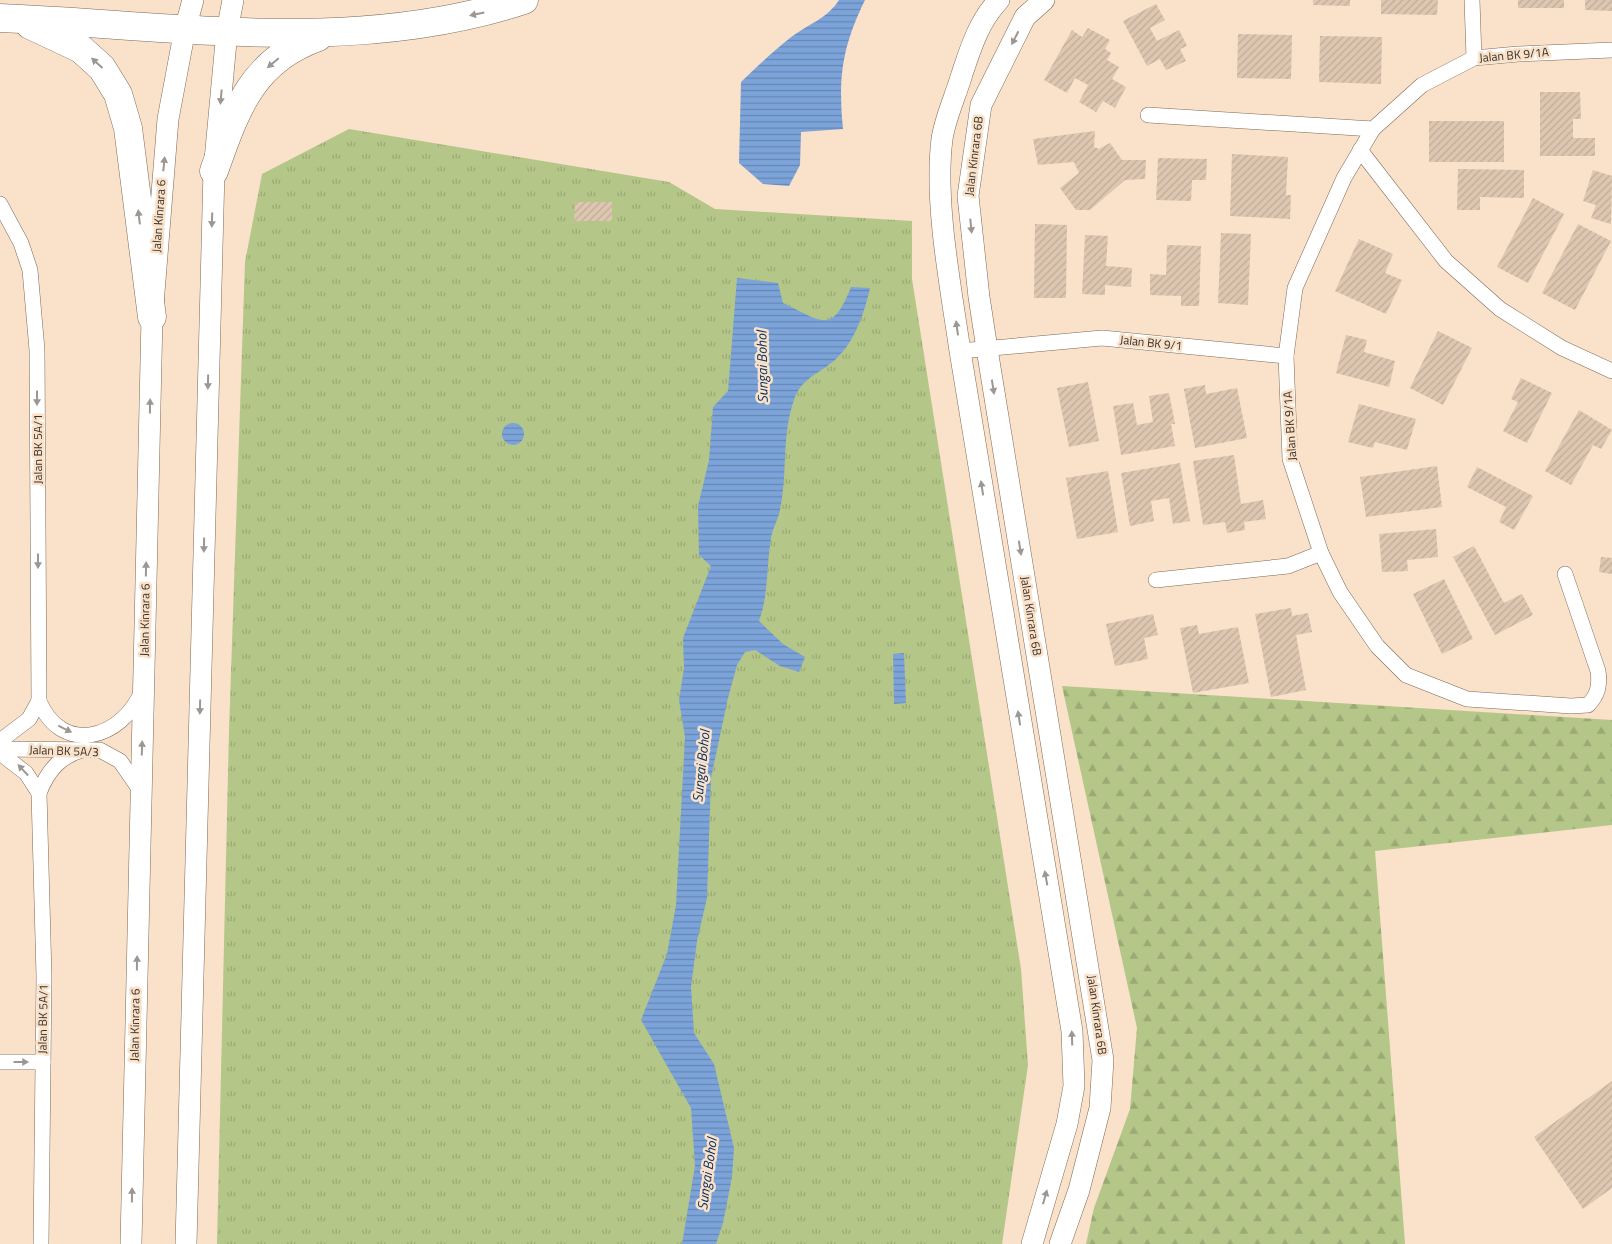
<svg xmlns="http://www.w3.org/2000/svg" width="1612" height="1244" font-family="'Titillium Web',sans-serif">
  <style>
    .grass { fill: url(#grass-tufts) }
    .forest { fill: url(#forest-firs) }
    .water { fill: url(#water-rules) }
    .building { fill: url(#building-hatch) }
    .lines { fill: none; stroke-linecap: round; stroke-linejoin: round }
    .street-casing { stroke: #7e6955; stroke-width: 16 }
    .secondary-casing { stroke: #7e6955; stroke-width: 22 }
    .highway-casing { stroke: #7e6955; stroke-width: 29 }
    .street { stroke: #fff; stroke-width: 15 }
    .secondary { stroke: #fff; stroke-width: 21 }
    .highway { stroke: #fff; stroke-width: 28 }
    .oneway { fill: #9b9792 }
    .labels { text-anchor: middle; stroke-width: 5; stroke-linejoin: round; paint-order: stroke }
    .street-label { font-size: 12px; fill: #372f26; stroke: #f9e1ca }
    .water-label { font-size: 14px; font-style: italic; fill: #022a5a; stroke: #f9e1ca }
  </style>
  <defs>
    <pattern id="grass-tufts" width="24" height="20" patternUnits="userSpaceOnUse" patternTransform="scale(1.25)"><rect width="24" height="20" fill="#b4c688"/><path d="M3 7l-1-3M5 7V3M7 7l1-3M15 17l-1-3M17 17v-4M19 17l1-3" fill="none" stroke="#9baa75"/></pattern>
    <pattern id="forest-firs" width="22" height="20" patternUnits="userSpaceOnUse" patternTransform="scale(1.25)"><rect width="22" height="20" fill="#b4c688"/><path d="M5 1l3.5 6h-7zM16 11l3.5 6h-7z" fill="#9baa75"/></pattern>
    <pattern id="water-rules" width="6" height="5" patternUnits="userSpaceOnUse" patternTransform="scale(1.25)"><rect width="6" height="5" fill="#7ca4da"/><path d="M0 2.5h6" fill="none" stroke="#6686b1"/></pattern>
    <pattern id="building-hatch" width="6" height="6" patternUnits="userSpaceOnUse" patternTransform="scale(1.25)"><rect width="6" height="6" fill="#dec7b1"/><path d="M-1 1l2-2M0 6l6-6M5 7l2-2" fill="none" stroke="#bfab98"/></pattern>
  </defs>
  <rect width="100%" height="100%" fill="#f9e1ca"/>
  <path class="grass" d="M349 129 669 182 715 209 912 221V279L1021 969 1028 1065 1002 1244H217L229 731 245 262 262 174Z"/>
  <path class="forest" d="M1062 686 1612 720V825L1375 851 1405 1244H1086L1094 1208 1130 1109 1137 1028Z"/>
  <g class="water">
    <path d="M839 0H865C842 47 838 78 843 129L801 132 800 165 789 186 763 184 739 163 741 82C757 67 773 51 790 38 808 24 827 19 839 0Z"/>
    <path d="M737 278 778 283 783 303C823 322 832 335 851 287L870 288C864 314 855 341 836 359 821 373 803 377 795 397 781 434 788 473 780 510 778 520 772 529 771 539 766 567 769 594 759 621L783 644 805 657 799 672 780 666 755 650 745 652 737 665 728 698 711 778 707 898 697 941 691 987 694 1033 714 1064 734 1148 732 1177 723 1223 716 1244H682L695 1166 691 1108 641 1020 667 954 676 905 685 737 679 700 684 668 683 638 711 566 699 555 698 506 709 460 713 407 728 391Z"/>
    <circle cx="513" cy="434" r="11"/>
    <path d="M904 653 906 703 894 704 893 654Z"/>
  </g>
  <g class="building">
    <path d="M1313 0H1350V6L1313 5Z"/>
    <path d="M1381 0H1438L1437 15 1381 14Z"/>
    <rect x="1518" y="0" width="46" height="8"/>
    <path d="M1585 0H1612V11L1585 10Z"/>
    <path d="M1156 4 1165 20 1150 28 1157 41 1179 30 1187 46 1180 49 1186 61 1166 70 1160 59 1147 66 1123 21Z"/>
    <path d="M1088 28 1110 40 1105 49 1111 53 1107 60 1119 67 1112 79 1126 87 1115 108 1103 101 1096 112 1079 102 1088 85 1075 78 1067 93 1044 80 1072 30 1082 37Z"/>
    <path d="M1238 34 1292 35 1291 79 1237 78Z"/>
    <path d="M1320 36 1382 37 1381 84 1319 82Z"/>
    <path d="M1540 92H1580L1581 119H1573V138H1595V156H1540Z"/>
    <rect x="1429" y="121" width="75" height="41"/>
    <path d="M1095 131 1094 147 1099 149 1110 143 1122 160H1146L1145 179 1125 180 1090 210H1076L1060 188 1079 173 1074 162 1038 165 1033 139Z"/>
    <path d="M1232 154 1288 157 1286 195H1291L1290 219 1230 216Z"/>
    <path d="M1158 158 1207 159 1206 180H1192L1191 201 1156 200Z"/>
    <path d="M1458 169 1524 170V198L1480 197V210H1457Z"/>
    <path d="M1593 170 1612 176 1611 224 1591 218 1596 205 1583 201Z"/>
    <path d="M1533 198 1564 214 1528 283 1497 267Z"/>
    <path d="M575 202H612V221H574Z"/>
    <path d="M1035 224 1067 225 1066 298H1034Z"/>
    <path d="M1578 224 1611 241 1575 310 1542 293Z"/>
    <path d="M1221 233 1251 234 1248 305 1218 303Z"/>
    <path d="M1085 235 1108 236 1106 266 1132 268 1131 287 1105 285V295L1082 294Z"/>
    <path d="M1359 239 1393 254 1385 273 1402 280 1386 314 1335 291Z"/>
    <path d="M1167 245 1201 246 1199 306H1181V296L1150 295V274L1166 275Z"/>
    <path d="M1438 331 1472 348 1443 405 1410 388Z"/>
    <path d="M1346 335 1367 340 1364 352 1395 361 1389 387 1336 373Z"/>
    <path d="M1521 378 1552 393 1527 443 1503 431 1518 402 1511 399Z"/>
    <path d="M1088 382 1099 441 1069 447 1057 388Z"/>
    <path d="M1205 385 1206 394 1237 388 1247 438 1195 448 1184 389Z"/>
    <path d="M1169 393 1175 424H1171L1175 446 1121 455 1113 406 1133 403 1137 425 1153 422 1149 396Z"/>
    <path d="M1359 404 1416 419 1407 450 1375 442 1373 448 1348 442Z"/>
    <path d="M1579 410 1612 430 1601 449 1593 445 1571 485 1545 471Z"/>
    <path d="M1234 455 1241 504 1263 500 1266 519 1244 522 1245 530 1227 533 1225 522 1203 525 1193 461Z"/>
    <path d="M1180 463 1190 521 1173 524 1169 498 1151 501 1154 521 1130 526 1121 473Z"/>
    <path d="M1437 466 1442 507 1366 517 1360 477Z"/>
    <path d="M1477 467 1533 496 1514 530 1499 522 1506 507 1467 487Z"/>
    <path d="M1108 471 1118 532 1077 539 1066 478Z"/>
    <path d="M1436 529 1438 557 1407 560 1408 571 1382 572 1379 534Z"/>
    <path d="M1474 546 1504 603 1522 594 1533 615 1495 635 1453 557Z"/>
    <path d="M1601 557 1612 558V574L1599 572Z"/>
    <path d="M1444 579 1473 639 1442 654 1413 594Z"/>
    <path d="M1291 608 1292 616 1308 613 1312 632 1296 635 1306 690 1271 697 1255 614Z"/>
    <path d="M1153 614 1158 635 1144 638 1148 659 1115 666 1106 624Z"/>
    <path d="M1197 625 1199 634 1238 627 1249 683 1193 693 1180 628Z"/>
    <path d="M1612 1081V1188L1583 1209 1534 1137Z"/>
  </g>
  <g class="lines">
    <g class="street-casing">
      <g id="street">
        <path d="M1472 0 1474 58"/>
        <path d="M1148 115 1373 129"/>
        <path d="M1360 150 1446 261 1500 309 1562 348 1612 371"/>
        <path d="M0 204 21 243 30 270 37 350 39 701C62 756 122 739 142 691"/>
        <path d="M960 351 1102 338 1286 356"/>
        <path d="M1565 574 1598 671C1600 685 1598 695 1588 705L1571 706 1467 699 1406 675 1377 646 1340 592 1321 553 1290 459 1286 356 1295 288 1344 178 1373 129 1422 85 1474 58 1518 54 1612 50"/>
        <path d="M1156 580 1288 566 1321 553"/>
        <path d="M0 741 29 719 39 701"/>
        <path d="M0 749 100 750 120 761 140 790"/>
        <path d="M0 753 26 773 39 793"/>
        <path d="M0 1062H43"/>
        <path d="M41 1244 44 976 39 793C48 770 60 756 85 749"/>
      </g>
    </g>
    <g class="secondary-casing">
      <g id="secondary">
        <path d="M999 0C979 21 971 47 962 74 956 95 945 118 942 139 934 203 951 288 960 351L1072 1031 1074 1086 1067 1124 1032 1244"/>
        <path d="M1044 0 1025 17 981 105 968 196 979 297 987 349 1103 1060 1100 1108 1079 1190 1060 1244"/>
        <path d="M131 1244 152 317 168 119 185 29 193 0"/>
        <path d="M186 1244 214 171 227 31 233 0"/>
      </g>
    </g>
    <g class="highway-casing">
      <g id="highway">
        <path d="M0 18C174 25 354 56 524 0"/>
        <path d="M30 25 81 49 102 68 118 94 128 128 152 317"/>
        <path d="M214 171C236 110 251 61 318 37"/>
      </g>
    </g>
    <use href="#street" class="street"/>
    <use href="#secondary" class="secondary"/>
    <use href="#highway" class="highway"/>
  </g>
  <defs><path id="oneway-solid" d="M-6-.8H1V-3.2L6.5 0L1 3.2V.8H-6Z" transform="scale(1.25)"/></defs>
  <g class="oneway">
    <use href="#oneway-solid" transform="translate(477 14) rotate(168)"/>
    <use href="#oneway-solid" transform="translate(1015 38) rotate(117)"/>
    <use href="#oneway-solid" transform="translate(97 63) rotate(-138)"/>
    <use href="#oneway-solid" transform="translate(273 63) rotate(140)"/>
    <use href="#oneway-solid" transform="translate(221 97) rotate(95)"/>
    <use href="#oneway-solid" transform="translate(164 164) rotate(-84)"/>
    <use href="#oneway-solid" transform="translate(139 217) rotate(-97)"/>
    <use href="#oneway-solid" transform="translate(212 220) rotate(92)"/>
    <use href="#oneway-solid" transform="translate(971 226) rotate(84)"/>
    <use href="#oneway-solid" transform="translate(957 328) rotate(-98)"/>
    <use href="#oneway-solid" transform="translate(208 382) rotate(91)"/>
    <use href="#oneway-solid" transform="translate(993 387) rotate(81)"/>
    <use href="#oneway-solid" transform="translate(37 398) rotate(90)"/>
    <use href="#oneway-solid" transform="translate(150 406) rotate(-89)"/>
    <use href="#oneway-solid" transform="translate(982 488) rotate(-99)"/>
    <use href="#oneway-solid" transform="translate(204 545) rotate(91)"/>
    <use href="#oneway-solid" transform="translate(1020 548) rotate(81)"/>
    <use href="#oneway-solid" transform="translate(38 561) rotate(90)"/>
    <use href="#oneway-solid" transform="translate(146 569) rotate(-89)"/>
    <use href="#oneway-solid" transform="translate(200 707) rotate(91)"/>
    <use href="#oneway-solid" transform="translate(1019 718) rotate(-99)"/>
    <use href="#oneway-solid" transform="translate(65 729) rotate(26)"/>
    <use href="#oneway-solid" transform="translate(142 748) rotate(-88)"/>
    <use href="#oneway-solid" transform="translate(23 770) rotate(-133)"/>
    <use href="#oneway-solid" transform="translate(1046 878) rotate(-100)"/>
    <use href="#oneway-solid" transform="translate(137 963) rotate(-89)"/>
    <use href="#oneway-solid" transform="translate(1072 1038) rotate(-92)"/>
    <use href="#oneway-solid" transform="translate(21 1062)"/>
    <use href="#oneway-solid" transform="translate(132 1195) rotate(-89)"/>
    <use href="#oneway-solid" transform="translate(1045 1197) rotate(-74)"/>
  </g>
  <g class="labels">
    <g class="street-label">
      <text transform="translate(1514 55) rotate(-5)" y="4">Jalan BK 9/1A</text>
      <text transform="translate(974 156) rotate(-83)" y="4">Jalan Kinrara 6B</text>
      <text transform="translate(159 216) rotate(-86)" y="4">Jalan Kinrara 6</text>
      <text transform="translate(1151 343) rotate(6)" y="4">Jalan BK 9/1</text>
      <text transform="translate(1290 426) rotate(-94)" y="4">Jalan BK 9/1A</text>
      <text transform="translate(38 449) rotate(-90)" y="4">Jalan BK 5A/1</text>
      <text transform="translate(1031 616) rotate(81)" y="4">Jalan Kinrara 6B</text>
      <text transform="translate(145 620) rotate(-89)" y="4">Jalan Kinrara 6</text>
      <text transform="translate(64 751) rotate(2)" y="4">Jalan BK 5A/3</text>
      <text transform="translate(1097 1015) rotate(82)" y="4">Jalan Kinrara 6B</text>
      <text transform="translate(43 1019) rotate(-89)" y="4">Jalan BK 5A/1</text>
      <text transform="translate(135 1025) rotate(-89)" y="4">Jalan Kinrara 6</text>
    </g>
    <g class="water-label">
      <text transform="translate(762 367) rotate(-91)" y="5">Sungai Bohol</text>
      <text transform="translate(701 766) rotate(-84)" y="5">Sungai Bohol</text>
      <text transform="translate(707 1174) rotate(-82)" y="5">Sungai Bohol</text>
    </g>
  </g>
</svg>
